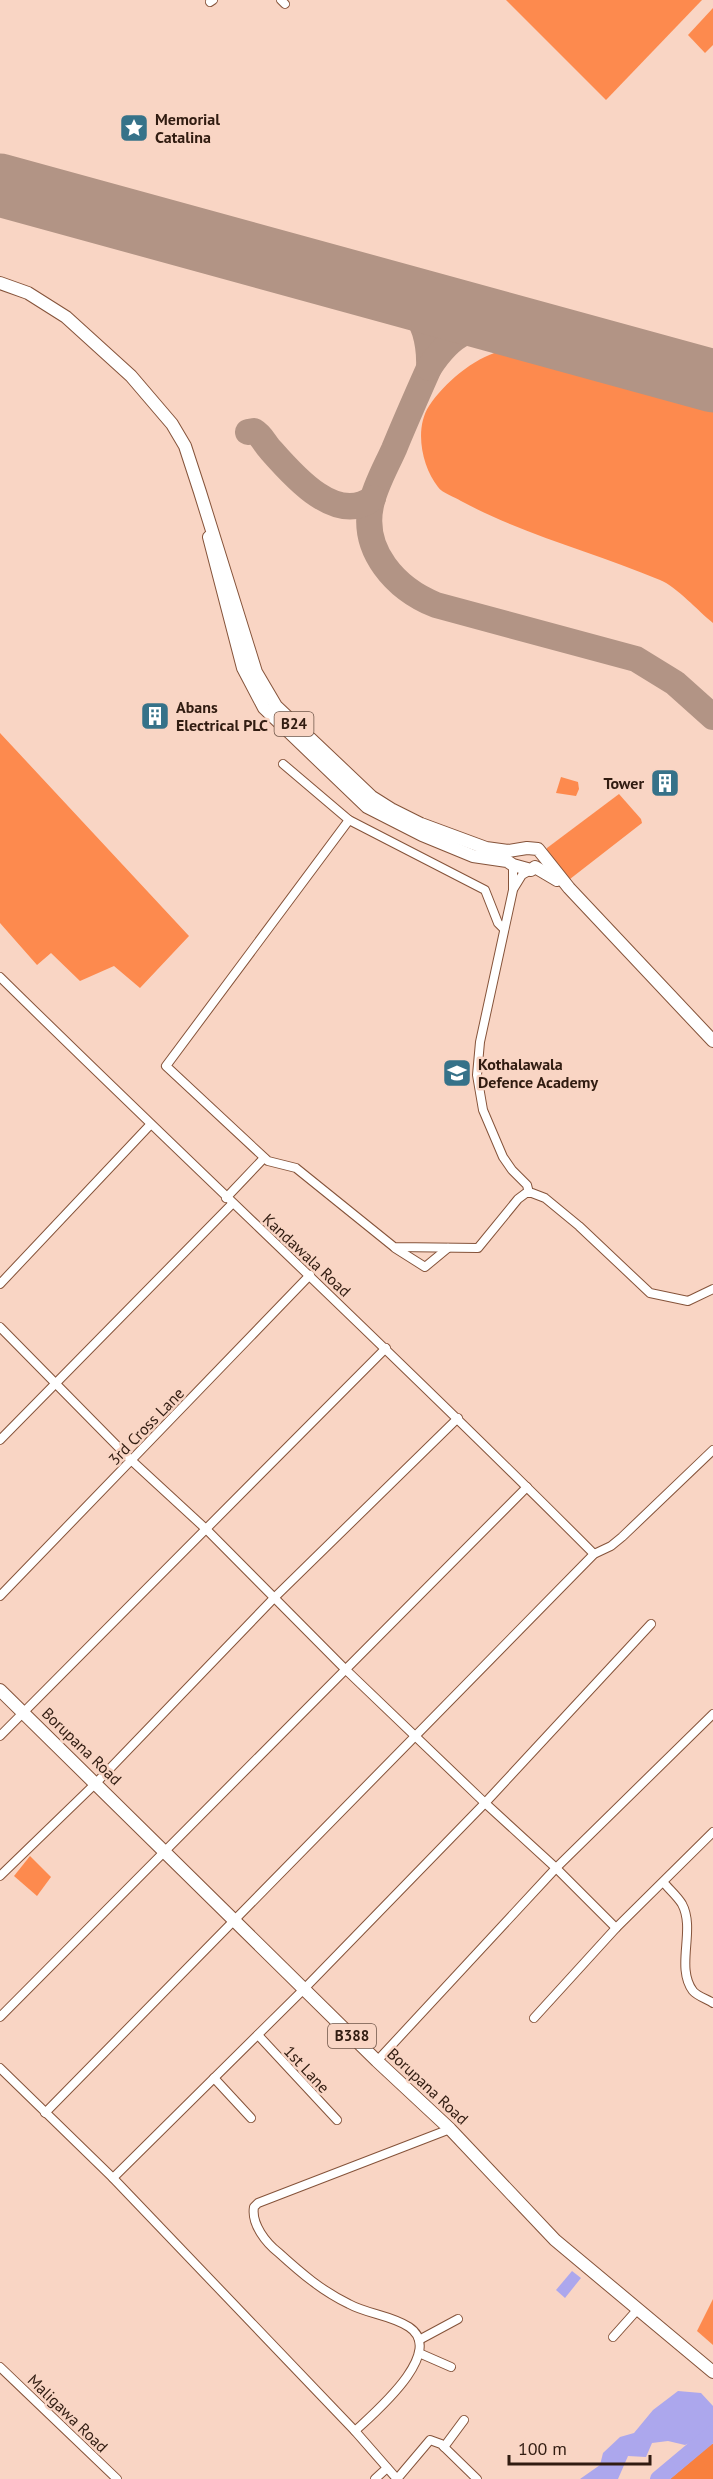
<svg xmlns="http://www.w3.org/2000/svg" width="713" height="2479" font-family="'PT Sans',sans-serif">
  <style>
    .green { fill: #fd8a4e }
    .forest { fill: #f8803e }
    .water { fill: #aca7ed }
    .lines { fill: none; stroke-linecap: round; stroke-linejoin: round }
    .river { stroke: #aca7ed; stroke-width: 16 }
    .taxiway { stroke: #b29485; stroke-width: 26 }
    .runway { stroke: #b29485; stroke-width: 63 }
    .street-casing { stroke: #85533a; stroke-width: 10 }
    .primary-casing { stroke: #85533a; stroke-width: 14 }
    .street { stroke: #fff; stroke-width: 8 }
    .primary { stroke: #fff; stroke-width: 12 }
    .labels { text-anchor: middle; stroke-width: 5; stroke-linejoin: round; paint-order: stroke }
    .shield { fill: #f9d5c4; stroke: #6d5447; stroke-width: 1.5 }
    .shield-label { font-size: 15px; font-weight: bold; fill: #311c11 }
    .poi-label { font-size: 16px; font-weight: bold; fill: #311c11; stroke: #f9d5c4; text-anchor: start }
    .street-label { font-size: 16px; fill: #311c11; stroke: #f9d5c4 }
  </style>
  <rect width="100%" height="100%" fill="#f9d5c4"/>
  <g class="green">
    <path d="M506 0H702L606 100Z"/>
    <path d="M713 8V45L705 53 688 35Z"/>
    <path d="M500 351 713 411V623C698 611 677 587 660 580 594 552 524 535 461 501 455 497 442 493 438 487 422 467 414 429 429 406 445 382 473 359 500 351Z"/>
    <path d="M0 733 189 936 140 988 114 966 80 981 51 953 37 965 0 923Z"/>
    <path d="M561 777 578 782 579 789 576 796 556 793Z"/>
    <path d="M619 794 641 819 642 823 570 879H566L546 853 547 848Z"/>
    <path d="M30 1856 51 1877 37 1896 14 1876Z"/>
    <path d="M713 2299V2345L697 2331Z"/>
  </g>
  <path class="forest" d="M711 2444H713V2479H670Z"/>
  <g class="water">
    <path d="M572 2271 581 2278 565 2298 556 2290Z"/>
    <path d="M678 2391 701 2393 713 2406V2436L703 2437 685 2445 668 2441 652 2443 646 2457 628 2456 618 2479H580L600 2465 603 2453 620 2437 634 2433 653 2410Z"/>
  </g>
  <g class="lines">
    <path class="river" d="M658 2479 713 2433"/>
    <g class="taxiway">
      <path d="M379 289C387 293 397 297 405 302 425 316 430 346 429 368 417 395 405 422 394 449 386 467 375 486 371 505 361 551 396 589 436 605L636 659 675 683 713 717"/>
      <path d="M429 368C453 331 472 324 516 327"/>
      <path d="M248 432 254 431C261 435 264 442 269 448 291 473 336 527 373 498"/>
    </g>
    <path class="runway" d="M0 185 713 381"/>
    <g class="street-casing">
      <g id="street">
        <path d="M281 0 285 4"/>
        <path d="M210 2 213 0"/>
        <path d="M283 764 349 820 485 890 498 923 504 929"/>
        <path d="M349 820 166 1066 268 1161 296 1168 394 1247 478 1248 518 1199 526 1193H532L545 1198 579 1226 650 1293 688 1301 713 1289"/>
        <path d="M513 865V890L480 1042 477 1075 483 1110 503 1157 512 1170 527 1185 529 1193"/>
        <path d="M514 888 522 875 531 870"/>
        <path d="M0 977C197 1171 399 1358 594 1554"/>
        <path d="M226 1198 264 1158"/>
        <path d="M395 1248 425 1267 448 1248"/>
        <path d="M0 1284 150 1125"/>
        <path d="M0 1327 131 1460 207 1530 344 1668 485 1803 556 1868 616 1928"/>
        <path d="M0 1440 232 1204"/>
        <path d="M0 1596 310 1275"/>
        <path d="M0 1736 386 1348"/>
        <path d="M0 1876 96 1783 274 1598 458 1418"/>
        <path d="M664 1883C669 1889 678 1897 682 1904 696 1930 675 1967 693 1991 697 1996 707 1999 713 2003"/>
        <path d="M0 2017 527 1487"/>
        <path d="M534 2018 616 1928 713 1832"/>
        <path d="M258 2035 337 2120"/>
        <path d="M377 2061 556 1868 713 1714"/>
        <path d="M0 2068 113 2178 355 2431 397 2479"/>
        <path d="M214 2078 251 2118"/>
        <path d="M45 2113C229 1928 410 1740 594 1554L611 1546 622 1537 713 1450"/>
        <path d="M113 2178 304 1989 485 1803 651 1624"/>
        <path d="M613 2337 638 2309"/>
        <path d="M419 2340 458 2319"/>
        <path d="M419 2353 451 2367"/>
        <path d="M0 2367 117 2479"/>
        <path d="M355 2431C373 2414 447 2352 409 2327 391 2315 367 2314 349 2304 322 2291 301 2273 279 2253 266 2243 251 2224 254 2207L258 2203 450 2129"/>
        <path d="M444 2447 464 2420"/>
        <path d="M375 2479 387 2468"/>
        <path d="M397 2479 430 2440 441 2444 477 2479"/>
      </g>
    </g>
    <g class="primary-casing">
      <g id="primary">
        <path d="M0 283 28 293 66 317 131 376 172 424 185 446 200 492 256 672 276 706 372 797 391 809 421 824 486 848 508 851 527 848 538 849 569 888 713 1041"/>
        <path d="M209 537 243 668 264 708 367 807 422 835 473 856 507 861 513 865 531 870 535 867 557 880"/>
        <path d="M0 1690 377 2061 450 2129 555 2240 713 2372"/>
      </g>
    </g>
    <use href="#street" class="street"/>
    <use href="#primary" class="primary"/>
  </g>
  <defs>
    <g id="sight-square" transform="scale(1.5)"><rect x="-9" y="-9" width="18" height="18" rx="4" fill="#367289" stroke="#f9d5c4"/><path d="M0-6L1.8-2.2L6-1.7L2.9 1.2L3.7 5.4L0 3.3L-3.7 5.4L-2.9 1.2L-6-1.7L-1.8-2.2Z" fill="#fff"/></g>
    <g id="building-square" transform="scale(1.5)"><rect x="-9" y="-9" width="18" height="18" rx="4" fill="#367289" stroke="#f9d5c4"/><path d="M-4-6H4V6H1V3H-1V6H-4ZM-2.5-4.3h1.7v1.8h-1.7ZM.8-4.3h1.7v1.8H.8ZM-2.5-1h1.7V.8h-1.7ZM.8-1h1.7V.8H.8Z" fill="#fff"/></g>
    <g id="university-square" transform="scale(1.5)"><rect x="-9" y="-9" width="18" height="18" rx="4" fill="#367289" stroke="#f9d5c4"/><path d="M0-5L7-2L0 1L-7-2ZM-4 1L0 2.5L4 1V4Q0 6-4 4Z" fill="#fff"/></g>
  </defs>
  <g fill-rule="evenodd">
    <use href="#sight-square" x="134" y="128"/>
    <use href="#building-square" x="155" y="716"/>
    <use href="#building-square" x="665" y="783"/>
    <use href="#university-square" x="457" y="1073"/>
  </g>
  <g class="labels">
    <g class="shield">
      <rect x="274.5" y="712" width="39" height="24" rx="4.5"/>
      <rect x="328" y="2024" width="48" height="24" rx="4.5"/>
    </g>
    <g class="shield-label">
      <text x="294" y="729">B24</text>
      <text x="352" y="2041">B388</text>
    </g>
    <g class="poi-label">
      <text x="155" y="125">Memorial<tspan x="155" dy="18">Catalina</tspan></text>
      <text x="176" y="713">Abans<tspan x="176" dy="18">Electrical PLC</tspan></text>
      <text x="644" y="789" text-anchor="end">Tower</text>
      <text x="478" y="1070">Kothalawala<tspan x="478" dy="18">Defence Academy</tspan></text>
    </g>
    <g class="street-label">
      <text transform="translate(307 1255) rotate(43)" y="6">Kandawala Road</text>
      <text transform="translate(146 1426) rotate(-46)" y="6">3rd Cross Lane</text>
      <text transform="translate(82 1746) rotate(44)" y="6">Borupana Road</text>
      <text transform="translate(307 2069) rotate(47)" y="6">1st Lane</text>
      <text transform="translate(428 2086) rotate(43)" y="6">Borupana Road</text>
      <text transform="translate(68 2413) rotate(44)" y="6">Maligawa Road</text>
    </g>
  </g>
  <path d="M509 2455v9h141v-9" fill="none" stroke="#311c11" stroke-width="3"/>
  <text x="518" y="2455" font-size="18" fill="#311c11" stroke="#f9d5c4" stroke-width="4.5" paint-order="stroke">100 m</text>
</svg>
